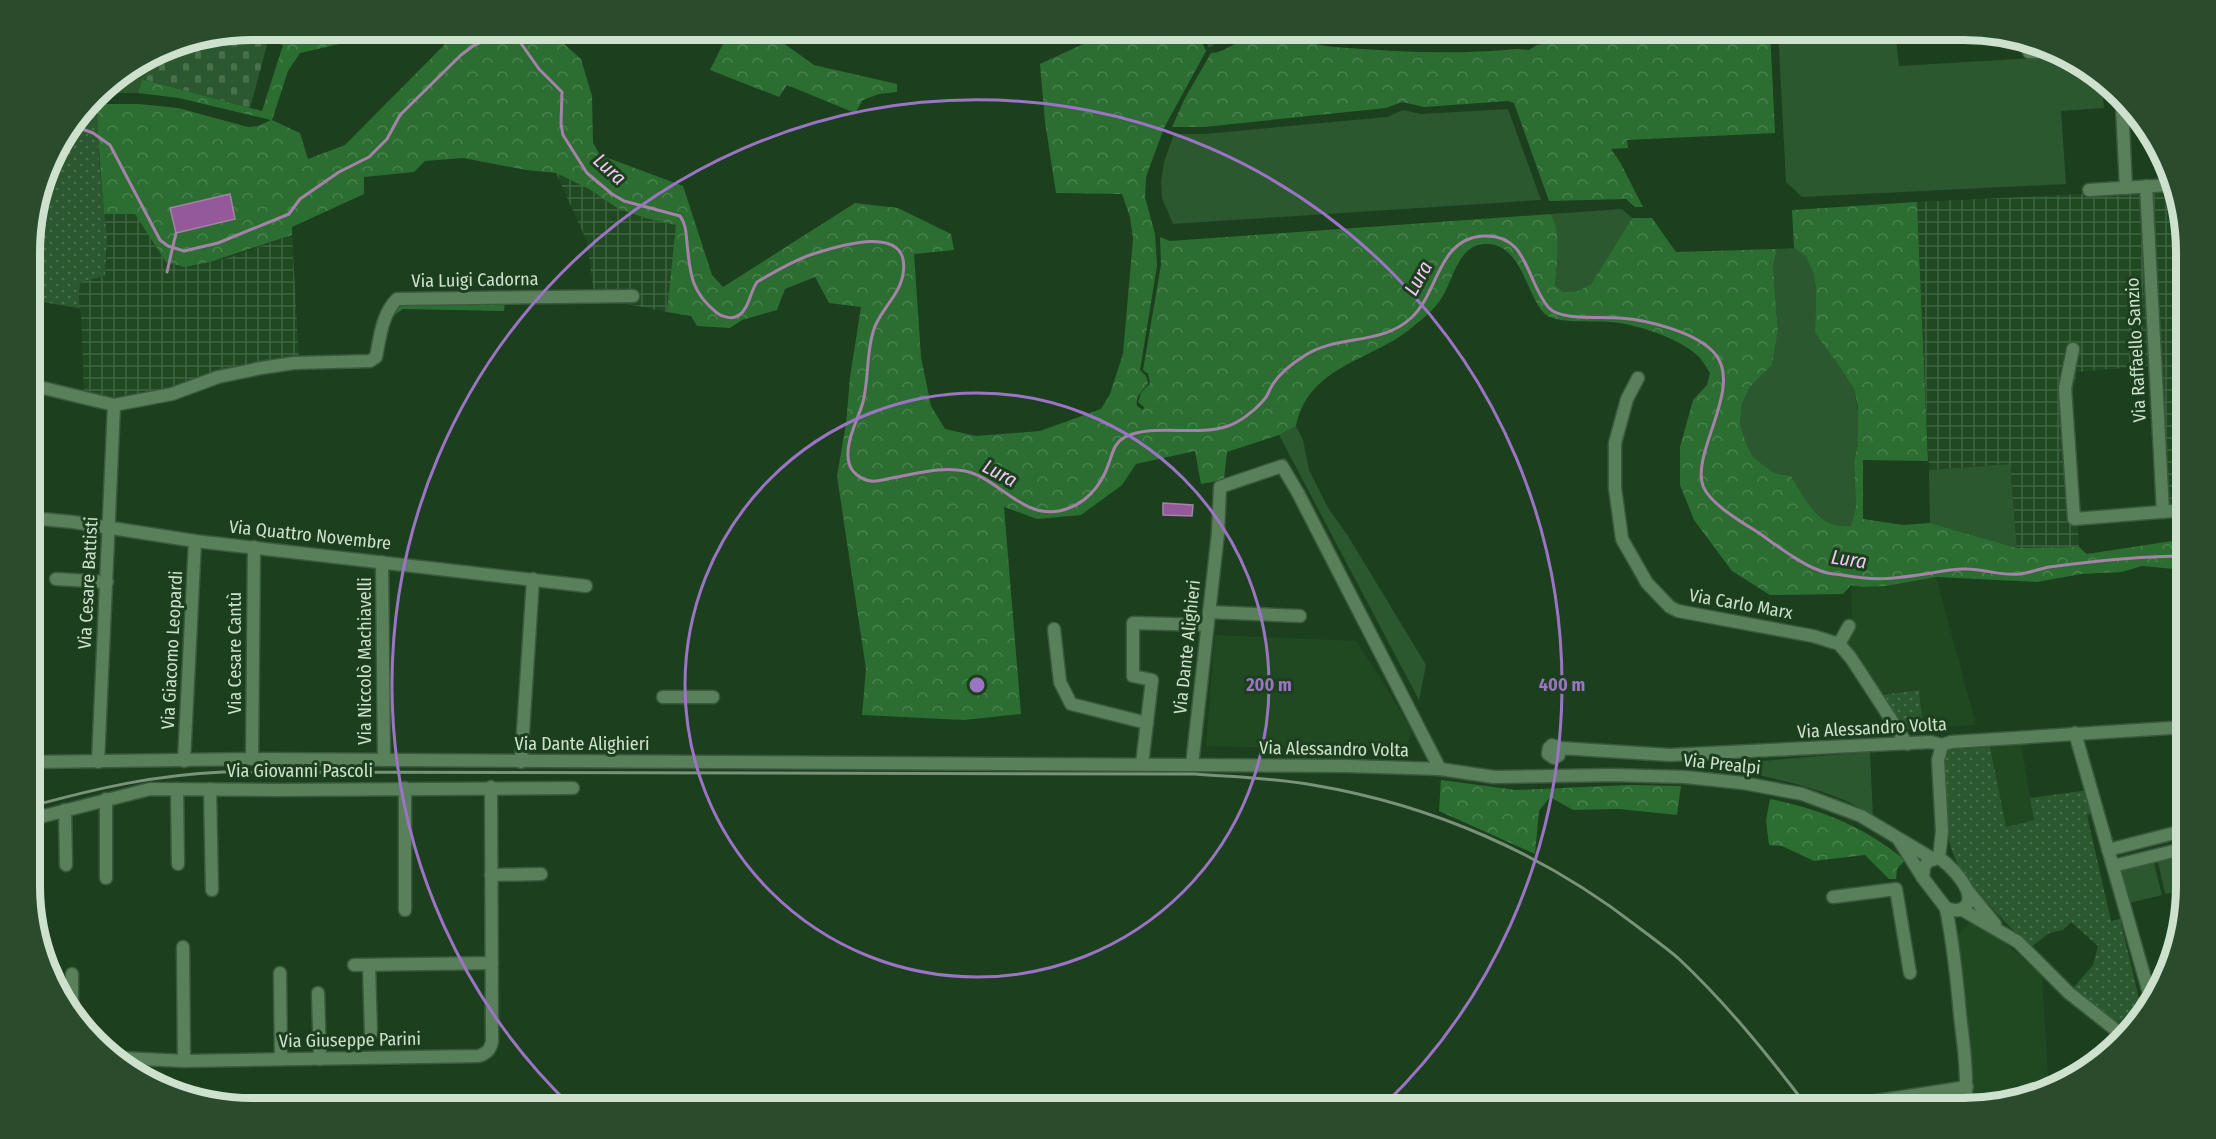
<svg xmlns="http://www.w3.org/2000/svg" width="2216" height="1139" font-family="'Fira Sans Condensed',sans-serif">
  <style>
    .built { fill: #204922 }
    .industrial { fill: url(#industrial-grid) }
    .green { fill: #2c582f }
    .forest { fill: url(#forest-crowns) }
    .cemetery { fill: url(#cemetery-stones) }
    .park { fill: url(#park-dots) }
    .water { fill: #945998; stroke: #a582a8; stroke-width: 1.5 }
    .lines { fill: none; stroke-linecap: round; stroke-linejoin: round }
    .stream { stroke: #a582a8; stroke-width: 3 }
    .minor-casing { stroke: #3a5a3d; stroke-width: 15 }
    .minor { stroke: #5a7f5b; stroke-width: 12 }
    .rail { stroke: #789379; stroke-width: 3 }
    .ring { fill: none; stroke: #9c74c5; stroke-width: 3 }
    .labels { text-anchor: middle; stroke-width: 6; stroke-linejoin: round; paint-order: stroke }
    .street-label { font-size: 18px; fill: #cde1cd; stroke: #1c3f1e }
    .water-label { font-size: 20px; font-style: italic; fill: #f6c5f8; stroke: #1c3f1e }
    .rim { fill: none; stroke: #cde1cd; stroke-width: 8 }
    .centre { fill: #9c74c5; stroke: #1c3f1e; stroke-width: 3 }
    .ring-label { font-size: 18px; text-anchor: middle; font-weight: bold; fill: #9c74c5; stroke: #1c3f1e; stroke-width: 6; stroke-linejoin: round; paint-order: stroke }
  </style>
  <defs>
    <pattern id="industrial-grid" width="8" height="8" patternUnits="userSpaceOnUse" patternTransform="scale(1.5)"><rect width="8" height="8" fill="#204922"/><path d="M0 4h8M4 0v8" fill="none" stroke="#3f6341"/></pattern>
    <pattern id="forest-crowns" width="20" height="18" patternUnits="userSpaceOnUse" patternTransform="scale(1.5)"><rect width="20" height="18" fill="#2c6e31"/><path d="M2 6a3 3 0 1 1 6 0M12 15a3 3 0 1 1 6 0" fill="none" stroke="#49824e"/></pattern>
    <pattern id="cemetery-stones" width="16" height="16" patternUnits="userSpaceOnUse" patternTransform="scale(1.5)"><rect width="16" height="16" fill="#2c582f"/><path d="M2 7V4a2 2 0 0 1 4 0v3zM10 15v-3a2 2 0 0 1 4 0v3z" fill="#49704c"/></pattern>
    <pattern id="park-dots" width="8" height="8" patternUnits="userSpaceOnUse" patternTransform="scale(1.5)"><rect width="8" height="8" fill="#2c582f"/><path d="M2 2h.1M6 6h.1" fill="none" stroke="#49704c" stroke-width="1.8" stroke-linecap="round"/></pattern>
  </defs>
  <rect width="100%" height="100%" fill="#1c3f1e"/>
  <g class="built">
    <path d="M1936 577 1976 725 1923 728 1919 690 1879 694 1846 648 1852 626 1851 584 1863 587 1886 586Z"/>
    <path d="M1215 635 1356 641 1380 677 1412 731 1405 751 1206 746Z"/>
    <path d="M2021 744 2034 820 2005 827 1990 748Z"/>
    <path d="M1971 920 1990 930 2042 975 2048 1078 2079 1075 2035 1097 1969 1109 1955 939Z"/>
  </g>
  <g class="industrial">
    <path d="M556 173 589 189 617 208 645 218 677 225 667 312 612 301H595L587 242Z"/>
    <path d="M2171 190 2184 223 2185 513 2159 515 2148 366 2077 372 2072 395 2079 547 2017 548 2010 464 1929 470 1917 202Z"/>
    <path d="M104 214H135L166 262 224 259 292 235 299 358 120 398 84 396 81 311 78 308 80 282 105 276 107 254Z"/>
  </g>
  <g class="green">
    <path d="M1202 30H1238L1209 48Z"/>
    <path d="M1778 30H1895L1899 66 2066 56 2102 88 2104 108 2061 111 2066 184 1802 197 1786 182Z"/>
    <path d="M124 74 142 79 138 93H99L105 85Z"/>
    <path d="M1508 109 1541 200 1173 224 1162 198 1161 182 1164 162 1174 134H1204L1387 117 1403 110 1421 114Z"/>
    <path d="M1622 209 1632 218 1591 284 1578 291 1563 292 1555 285C1557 261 1562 236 1551 214Z"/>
    <path d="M1794 248 1805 256 1813 272 1816 288 1815 333 1839 366 1854 389 1860 421 1858 445 1854 461 1856 507 1852 526C1846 525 1838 526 1832 524 1813 517 1801 492 1791 476L1774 473 1753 457 1746 443 1740 424 1742 404 1750 387 1772 365 1778 331 1773 267 1777 249Z"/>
    <path d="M1296 426 1303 440 1309 470 1328 508 1348 536 1426 665 1419 700 1279 435Z"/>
    <path d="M2010 464 2017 548 1930 523 1929 470Z"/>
    <path d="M1870 752 1873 817C1844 792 1775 779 1736 770V763Z"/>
    <path d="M2186 851 2185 890 2165 894 2157 857Z"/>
    <path d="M2153 859 2162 895 2129 903 2120 867Z"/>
  </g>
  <g class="forest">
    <path d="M271 30H401L300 53 288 71 272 120 300 133 308 159 345 145 454 35 469 30H537L554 35 581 59 592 96 593 143 600 155 683 186 712 275 723 287 855 203 898 208 951 234 954 250 914 254 921 357 931 406 945 429 976 436 1040 431 1101 409 1110 394 1123 354 1133 239 1130 217 1122 194 1056 193 1045 122 1040 64 1113 30H1196L1206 51 1164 128 1146 177 1145 197 1155 234 1157 266 1140 370 1146 376 1148 383C1143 392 1135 394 1137 406L1143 410 1144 407 1138 402 1141 393 1150 383 1148 374 1143 370 1161 265 1160 237 1170 241 1551 214C1562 236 1557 261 1555 285L1563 292 1578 291 1591 284 1632 218H1652L1676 252 1777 249 1773 267 1778 331 1772 365 1750 387 1742 404 1740 424 1746 443 1753 457 1774 473 1791 476C1801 492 1813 517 1832 524 1837 526 1845 525 1851 526L1856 507 1854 461 1858 445V407L1854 389 1839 366 1815 333 1816 288 1813 272 1805 256 1794 248 1792 210 1917 202 1928 461 1863 460V519L1903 525 1930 523 2017 548 2079 547 2087 554 2185 539V570L2142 566 2122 572 2081 574 2037 582 1936 577 1886 586 1863 587 1851 585 1843 594 1770 595 1732 571 1694 520 1680 485V447L1693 400 1707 385 1710 373C1707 368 1704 363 1700 358 1683 339 1634 323 1609 322 1594 321 1562 323 1550 317 1527 307 1525 241 1484 244 1456 246 1453 284 1439 302 1433 310 1424 318 1416 324 1376 361 1309 363 1296 426L1279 435 1227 452 1224 480 1201 484 1195 451 1136 464 1122 485 1081 515 1037 519 1004 507 1021 714 964 720 862 715 866 669 837 476 846 424 850 377 861 307 829 303 815 277 785 289 777 310 742 320 730 328 697 326 691 316 667 312 676 225 645 218 617 208 589 189 556 173 526 170 463 158 425 161 414 172 364 177V194L292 227V235L210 262 184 267 166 262 135 214H104L96 111 97 104H139L178 108 248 127 258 126 271 120 179 98 138 93 142 79 262 111 283 45 268 41Z"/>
    <path d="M721 30H765L814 65 897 84V92L879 94 863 100 855 113 787 85 779 97 710 70 726 38Z"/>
    <path d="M1616 30H1770L1775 133 1627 140 1628 148 1611 149 1620 162 1643 207H1635L1626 199 1549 201 1514 103 1508 101 1424 107 1402 102 1386 108 1204 127H1172L1185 98 1211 53C1225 53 1238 39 1253 36 1279 33 1308 44 1334 47 1396 52 1456 55 1517 49L1529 50 1537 45Z"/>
    <path d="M505 301 504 311 403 309 394 315 397 306 406 302Z"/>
    <path d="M1441 780 1516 790 1629 785 1681 786 1677 815 1619 809 1573 810 1550 797 1539 811 1535 854 1439 811Z"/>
    <path d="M1770 799C1821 809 1865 827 1905 860L1897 869 1896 879H1889L1865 855 1814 861 1782 846 1769 845 1766 820Z"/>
  </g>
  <path class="cemetery" d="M252 30H271L250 108 124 74 167 47Z"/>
  <g class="park">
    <path d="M91 104H97L99 159 107 239 105 276 80 282 78 308 31 300V237L53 154Z"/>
    <path d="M1919 690 1923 728 1902 730 1879 695Z"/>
    <path d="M1990 747 2006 827 2034 820 2030 798 2089 790 2095 813 2087 815 2111 921 2120 919 2143 1015 2132 1031 2104 1013 2074 987 2093 965 2098 946 2071 922 2063 930 2049 933 2030 948C2011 927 1963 881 1954 856 1942 825 1944 788 1942 755L1945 750Z"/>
  </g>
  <g class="water">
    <path d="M230 194 235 219 176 233 170 208Z"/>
    <path d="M1163 503 1193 505 1192 516 1163 515Z"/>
  </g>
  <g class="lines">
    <g class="stream">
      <path d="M74 126 93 133 110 145 160 240 168 246 184 251 218 243 289 214 300 199 339 172 369 157 387 139 400 115 461 55 473 46 484 41 505 36 513 38 520 42 539 69 562 92 561 124 563 135 587 173 612 194 624 201 680 216C686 224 686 233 687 243 690 274 691 292 717 313 722 317 733 320 739 315 749 309 750 292 757 282 774 272 794 260 813 254 838 246 912 222 903 274 900 295 880 310 874 329 866 352 869 379 863 402 858 420 844 443 849 463 851 472 861 480 871 481 878 482 885 479 892 478 916 474 941 466 965 471 998 478 1022 518 1059 511 1084 506 1101 487 1109 463 1113 452 1114 443 1125 437 1153 423 1198 437 1228 426 1240 422 1254 411 1262 402 1270 394 1267 393 1273 384 1280 373 1293 363 1304 356 1337 334 1381 346 1411 318 1439 293 1437 239 1483 236 1529 233 1526 283 1549 308 1561 321 1601 316 1620 318 1647 320 1698 332 1716 355 1742 389 1691 453 1703 486 1710 504 1743 523 1759 533 1776 545 1802 565 1821 571 1828 574 1835 574 1842 575 1876 581 1892 579 1925 574 1939 572 1953 568 1967 569 1984 569 2001 576 2019 574 2029 573 2039 569 2049 567 2094 561 2140 556 2185 556"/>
      <path d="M167 272 176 233"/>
    </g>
    <g class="minor-casing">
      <g id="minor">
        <path d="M2025 44 2029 52H2058"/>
        <path d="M2122 106 2126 188"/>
        <path d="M2146 186 2163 512"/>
        <path d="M2089 190 2170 185"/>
        <path d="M2073 349 2065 388 2074 519 2185 510"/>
        <path d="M1638 378 1627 399 1615 443V488L1622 539 1647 583 1670 607 1678 611 1813 636 1839 644 1851 658 1907 744"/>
        <path d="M31 385 114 405 172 394 218 377 261 368 294 363 370 361 376 357C380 337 382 314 397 299L633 296"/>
        <path d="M31 518 73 522 195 541 586 586"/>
        <path d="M382 562 384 760"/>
        <path d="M56 579 107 582"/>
        <path d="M1209 612 1300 616"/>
        <path d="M1054 629 1060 682 1071 704 1147 723"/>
        <path d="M1839 644 1849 626"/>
        <path d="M663 697H713"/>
        <path d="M2075 733 2151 1000"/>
        <path d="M1560 748 1559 755 1554 758 1548 754 1549 748 1552 745 1560 748 1670 755 1931 742 1942 745 1951 742 2186 727"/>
        <path d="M252 759 254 547"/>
        <path d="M184 761 195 541"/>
        <path d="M32 762 252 759 1347 766 1440 769 1494 777 1613 775 1685 777 1743 783 1802 794 1861 816 1933 859"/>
        <path d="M98 762 114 405"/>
        <path d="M521 762 533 579"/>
        <path d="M1142 764 1152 680 1133 676V623L1207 625"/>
        <path d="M1192 765 1218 533 1220 487 1282 466 1298 493 1440 769"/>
        <path d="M405 788V910"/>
        <path d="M177 789 178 864"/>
        <path d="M210 789 212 890"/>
        <path d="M106 799V878"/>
        <path d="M65 810 66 865"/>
        <path d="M32 819 150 789 275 790 573 788"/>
        <path d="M1899 840 1923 878"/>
        <path d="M2108 850 2186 830"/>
        <path d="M1939 858C1949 864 1980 894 1964 908 1959 912 1952 910 1946 908L1923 878 1924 867 1928 861Z"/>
        <path d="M1939 858 1942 831 1938 760 1942 745"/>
        <path d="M2113 866 2186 848"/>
        <path d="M491 875 541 874"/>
        <path d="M1968 891 1995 924"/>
        <path d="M1833 897 1896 889 1910 973"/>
        <path d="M1946 908C1953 944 1957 979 1960 1015 1964 1047 1968 1077 1965 1109"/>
        <path d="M1961 909 2018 942 2069 993 2126 1038"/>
        <path d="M183 947 184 1061"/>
        <path d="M354 965 492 963"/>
        <path d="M369 965 371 1034"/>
        <path d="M280 973 281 1059"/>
        <path d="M72 974V1014"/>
        <path d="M318 993 320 1059"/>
        <path d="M122 1058 184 1061 479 1056C487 1053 490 1050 492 1042L491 787"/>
        <path d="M1824 1109 1967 1087"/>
      </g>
    </g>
    <use href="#minor" class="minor"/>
    <path class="rail" d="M32 806C98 788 155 775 223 772L1195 774C1234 777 1274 778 1313 785 1432 805 1543 853 1638 927 1651 937 1665 947 1678 958 1727 1004 1768 1055 1809 1109"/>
  </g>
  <g class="ring">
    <circle cx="977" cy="685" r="292"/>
    <path d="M571 1106A585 585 0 1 1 1383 1106"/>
  </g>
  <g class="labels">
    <g class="street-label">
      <text transform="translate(475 280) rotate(-1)" y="6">Via Luigi Cadorna</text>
      <text transform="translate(2136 350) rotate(-93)" y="6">Via Raffaello Sanzio</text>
      <text transform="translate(310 535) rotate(6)" y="6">Via Quattro Novembre</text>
      <text transform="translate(88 583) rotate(-87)" y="6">Via Cesare Battisti</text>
      <text transform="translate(1741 604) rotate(10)" y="6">Via Carlo Marx</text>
      <text transform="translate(1187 647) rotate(-84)" y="6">Via Dante Alighieri</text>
      <text transform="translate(172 650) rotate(-87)" y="6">Via Giacomo Leopardi</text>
      <text transform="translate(235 653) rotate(-90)" y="6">Via Cesare Cantù</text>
      <text transform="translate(365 661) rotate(-90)" y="6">Via Niccolò Machiavelli</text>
      <text transform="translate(1872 728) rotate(-3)" y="6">Via Alessandro Volta</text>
      <text x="582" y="750">Via Dante Alighieri</text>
      <text transform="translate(1334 749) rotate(1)" y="6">Via Alessandro Volta</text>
      <text transform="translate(1722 764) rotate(6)" y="6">Via Prealpi</text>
      <text x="300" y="777">Via Giovanni Pascoli</text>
      <text transform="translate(350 1040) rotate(-1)" y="6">Via Giuseppe Parini</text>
    </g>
    <g class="water-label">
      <text transform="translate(610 169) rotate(42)" y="7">Lura</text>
      <text transform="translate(1418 278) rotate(-61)" y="7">Lura</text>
      <text transform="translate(1000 473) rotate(28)" y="7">Lura</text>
      <text transform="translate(1849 559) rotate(9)" y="7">Lura</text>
    </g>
  </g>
  <path d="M0 0H2216V1139H0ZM252 40H1964A212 212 0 0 1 2176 252V886A212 212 0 0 1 1964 1098H252A212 212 0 0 1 40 886V252A212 212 0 0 1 252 40Z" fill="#2a4c2c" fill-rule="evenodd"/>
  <path class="rim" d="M252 40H1964A212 212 0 0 1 2176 252V886A212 212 0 0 1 1964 1098H252A212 212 0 0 1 40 886V252A212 212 0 0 1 252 40Z"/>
  <circle cx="977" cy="685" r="9" class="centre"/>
  <g class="ring-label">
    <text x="1269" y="691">200 m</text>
    <text x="1562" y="691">400 m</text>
  </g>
</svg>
